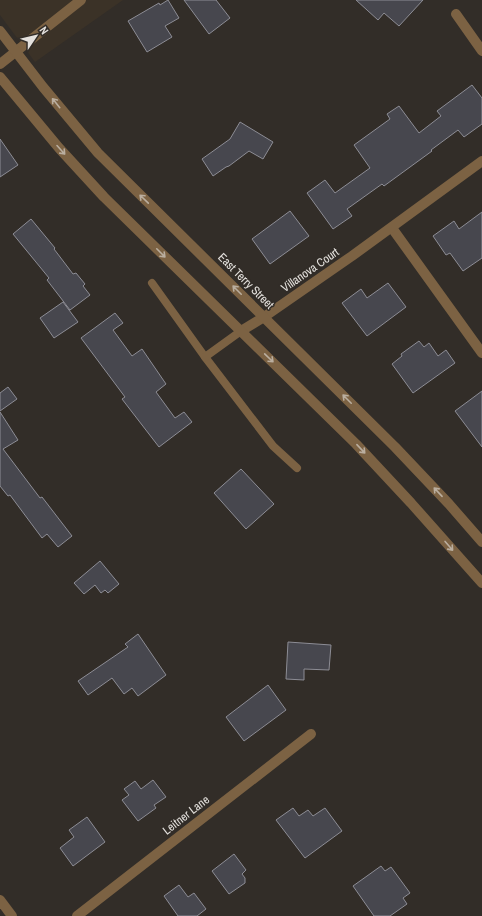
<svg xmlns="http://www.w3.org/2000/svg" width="482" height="916" font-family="'Archivo Narrow',sans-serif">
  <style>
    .built { fill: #3b3227 }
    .building { fill: #47474e; stroke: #8d8d95 }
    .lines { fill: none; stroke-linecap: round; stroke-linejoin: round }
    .service { stroke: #7c6243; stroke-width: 8 }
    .minor { stroke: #7c6243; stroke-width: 10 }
    .tertiary { stroke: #7c6243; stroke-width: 10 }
    .oneway { stroke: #baae9f }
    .labels { text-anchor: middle; stroke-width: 3; stroke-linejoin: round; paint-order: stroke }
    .street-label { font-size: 12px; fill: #e4e1dd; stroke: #322d28 }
  </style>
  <rect width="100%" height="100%" fill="#322d28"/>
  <path class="built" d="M0 0H123L35 62 0 15Z"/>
  <g class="building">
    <path d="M168 0 179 18 165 26 172 37 147 52 128 21 159 3 160 5Z"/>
    <path d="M184 0H216L230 18 209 34Z"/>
    <path d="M356 0H423L399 26 384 13 378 20Z"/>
    <path d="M472 85 482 98V124L464 137 458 130 431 150 432 151 384 186 382 184 347 209 352 216 333 229 307 193 325 180 335 193 370 168 354 145 390 119 387 114 399 106 419 133 441 116 437 111Z"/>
    <path d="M240 122 273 142 263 159 249 151 229 166 226 167 213 176 202 159 230 139Z"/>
    <path d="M0 139 18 165 0 177Z"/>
    <path d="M290 211 309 236 270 264 252 239Z"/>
    <path d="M482 212V258L463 271 450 253 446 255 433 236 454 221 459 229Z"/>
    <path d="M31 219 55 248 54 249 73 274 76 273 85 284 83 286 90 295 70 310 47 280 49 278 13 234Z"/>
    <path d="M388 283 406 307 367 336 342 303 361 289 367 298Z"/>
    <path d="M63 302 78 322 54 338 40 318Z"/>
    <path d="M115 313 123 323 113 330 132 356 142 349 166 384 156 392 175 418 184 412 192 422 159 447 122 399 125 397 81 338Z"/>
    <path d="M419 341 424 347 429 343 438 356 446 350 455 363 413 393 392 364 402 356 401 354Z"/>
    <path d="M8 387 17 399 0 411V393Z"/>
    <path d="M482 391V447L455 411Z"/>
    <path d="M0 412 18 440 3 449 40 498 42 497 72 536 58 547 47 534 42 538 10 495 8 496 0 486Z"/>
    <path d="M241 469 274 504 246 529 214 493Z"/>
    <path d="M100 561 119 584 108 593 105 590 101 593 95 585 84 594 74 583Z"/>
    <path d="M138 634 166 675 138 696 132 688 124 694 112 678 88 695 78 681 128 647 125 644Z"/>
    <path d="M288 642 331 645 329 670 304 669V680L286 679Z"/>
    <path d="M268 685 286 710 244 741 226 717Z"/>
    <path d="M153 780 166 797 154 805 156 808 138 821 122 800 129 795 124 789 135 781 141 789Z"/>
    <path d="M293 808 299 816 308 810 313 816 325 808 342 831 305 858 276 820Z"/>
    <path d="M87 817 105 842 73 866 60 848 74 837 69 830Z"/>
    <path d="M234 854 246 870 242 874 245 878V883L229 894 212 871Z"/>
    <path d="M381 866 385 871 391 867 410 893 403 898 407 904 390 916H374L353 886Z"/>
    <path d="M179 885 188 897 194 893 206 909 197 916H178L164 896Z"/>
  </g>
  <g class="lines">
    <g class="service">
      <path d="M152 283 205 357 273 446 297 468"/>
      <path d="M205 357 241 331"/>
    </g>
    <g class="minor">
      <path d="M456 14 482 51"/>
      <path d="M0 64 81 0"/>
      <path d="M392 228 482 353"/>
      <path d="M241 331 264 317 352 256 482 161"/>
      <path d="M0 900 12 916"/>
      <path d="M77 916 311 734"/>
    </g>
    <g class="tertiary">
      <path d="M0 31 43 87 98 153 395 447 449 504 482 542"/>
      <path d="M0 77 59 148 104 197 356 444 411 503 482 583"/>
    </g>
  </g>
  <defs><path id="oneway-shaft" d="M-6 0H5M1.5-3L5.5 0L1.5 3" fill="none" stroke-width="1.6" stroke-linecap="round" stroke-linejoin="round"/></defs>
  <g class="oneway">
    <use href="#oneway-shaft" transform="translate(56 103) rotate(-129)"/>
    <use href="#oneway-shaft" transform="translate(61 150) rotate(48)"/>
    <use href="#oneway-shaft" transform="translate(144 199) rotate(-136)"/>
    <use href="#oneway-shaft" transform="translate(161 253) rotate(45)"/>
    <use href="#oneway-shaft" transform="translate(237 290) rotate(-135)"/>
    <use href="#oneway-shaft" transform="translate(269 358) rotate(44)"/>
    <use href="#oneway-shaft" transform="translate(347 399) rotate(-135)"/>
    <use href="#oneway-shaft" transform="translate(361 449) rotate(47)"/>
    <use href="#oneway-shaft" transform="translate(438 492) rotate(-133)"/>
    <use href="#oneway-shaft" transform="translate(449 546) rotate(49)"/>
  </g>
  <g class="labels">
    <g class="street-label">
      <text transform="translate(310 270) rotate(-35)" y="4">Villanova Court</text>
      <text transform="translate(246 281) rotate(45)" y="4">East Terry Street</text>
      <text transform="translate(186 815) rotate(-38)" y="4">Leitner Lane</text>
    </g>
  </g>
  <g transform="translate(36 36) rotate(55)" stroke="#322d28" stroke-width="3" paint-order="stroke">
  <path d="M0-3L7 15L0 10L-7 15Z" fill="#e4e1dd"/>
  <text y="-6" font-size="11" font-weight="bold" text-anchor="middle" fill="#e4e1dd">N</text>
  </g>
</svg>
